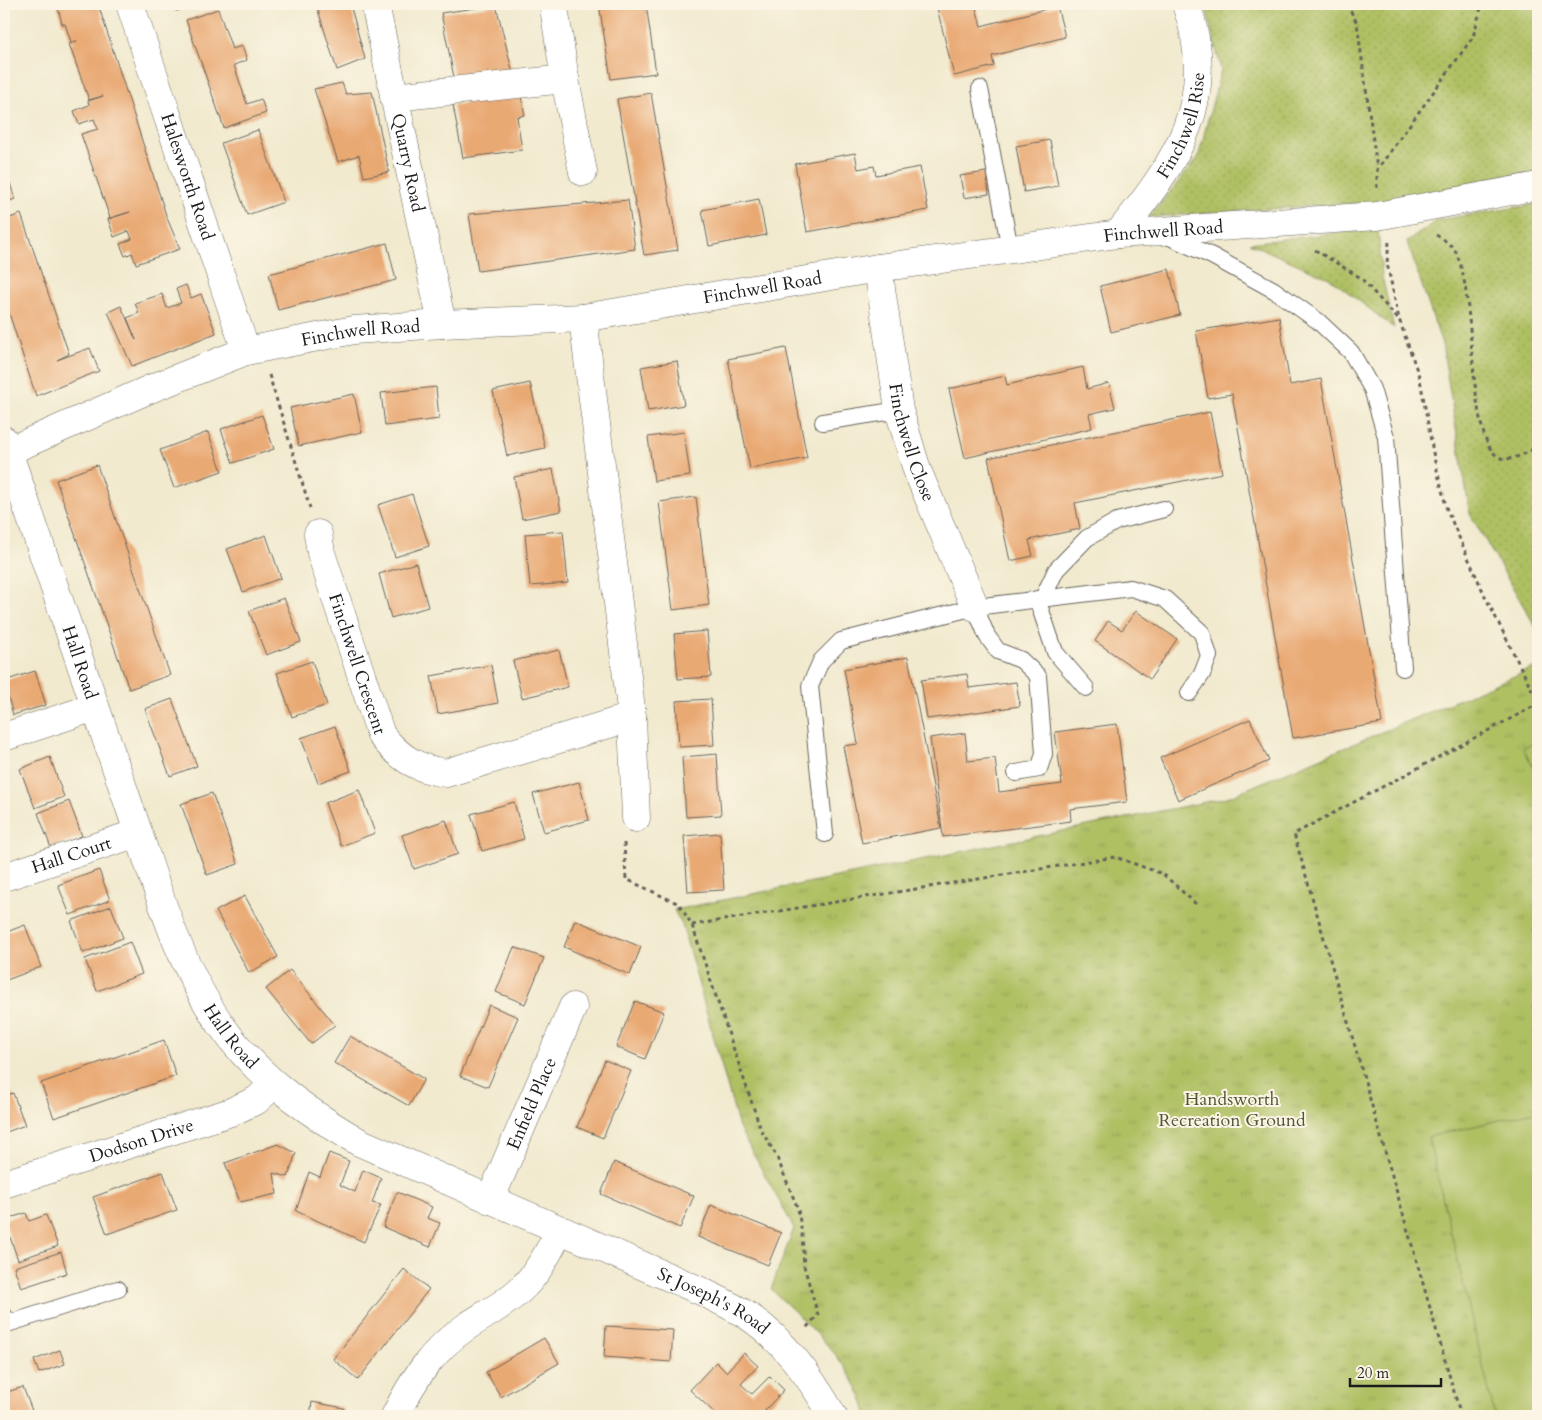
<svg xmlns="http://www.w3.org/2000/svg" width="1542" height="1420" font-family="Cardo,serif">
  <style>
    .grass { fill: url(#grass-dots); stroke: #666e40 }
    .park { fill: url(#park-tufts); stroke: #666e40 }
    .pitch { fill: #afc063; stroke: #666e40 }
    .building { fill: #e9a973 }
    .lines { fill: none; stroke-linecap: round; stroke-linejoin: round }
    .lane-casing { stroke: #67645b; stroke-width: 18 }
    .street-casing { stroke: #67645b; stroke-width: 29 }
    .path { stroke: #67645b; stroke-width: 3; stroke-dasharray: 4 4; stroke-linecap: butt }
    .lane { stroke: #fff; stroke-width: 16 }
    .street { stroke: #fff; stroke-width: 28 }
    .labels { text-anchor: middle; stroke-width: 4; stroke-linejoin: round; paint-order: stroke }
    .street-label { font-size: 18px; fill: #1c1c1c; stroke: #fcf5e5 }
    .park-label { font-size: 18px; fill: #4f5535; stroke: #fcf5e5 }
  </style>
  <defs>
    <pattern id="grass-dots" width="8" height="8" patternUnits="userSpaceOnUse" patternTransform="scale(1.25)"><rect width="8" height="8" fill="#afc063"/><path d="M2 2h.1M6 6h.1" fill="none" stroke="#96a455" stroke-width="1.8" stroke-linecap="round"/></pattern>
    <pattern id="park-tufts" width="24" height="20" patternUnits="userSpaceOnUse" patternTransform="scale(1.25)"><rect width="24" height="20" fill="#afc063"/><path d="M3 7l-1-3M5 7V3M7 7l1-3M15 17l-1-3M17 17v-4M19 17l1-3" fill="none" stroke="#96a455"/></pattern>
  </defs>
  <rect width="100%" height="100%" fill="#fcf5e5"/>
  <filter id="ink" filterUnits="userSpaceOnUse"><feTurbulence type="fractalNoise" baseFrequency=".02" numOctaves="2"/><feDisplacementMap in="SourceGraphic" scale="10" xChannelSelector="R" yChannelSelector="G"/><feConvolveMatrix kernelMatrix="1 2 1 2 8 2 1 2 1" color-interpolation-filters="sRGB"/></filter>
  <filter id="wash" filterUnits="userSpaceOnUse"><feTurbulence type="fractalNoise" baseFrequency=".0096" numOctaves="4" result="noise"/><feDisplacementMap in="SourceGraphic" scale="20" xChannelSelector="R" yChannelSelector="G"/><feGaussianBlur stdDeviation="1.12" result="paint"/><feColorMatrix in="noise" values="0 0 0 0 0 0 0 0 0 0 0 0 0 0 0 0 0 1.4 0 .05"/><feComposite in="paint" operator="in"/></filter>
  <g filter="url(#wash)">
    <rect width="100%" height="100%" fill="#f1eacf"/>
    <g class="grass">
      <path d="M1205 4H1538V171L1532 174 1388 201 1149 217 1198 158 1221 70Z"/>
      <path d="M1538 204V631L1470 514 1442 344 1407 242 1437 220Z"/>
      <path d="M1378 228 1382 276 1394 328 1331 279 1249 243Z"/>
    </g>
    <path class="park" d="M1538 666V1416H868C854 1363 809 1326 771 1289L794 1228 739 1128 682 925 674 910 1225 798Z"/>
    <g class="pitch">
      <path d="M1538 740V776L1523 748Z"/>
      <path d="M1538 1111V1416H1495L1428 1137Z"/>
    </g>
    <g id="blocks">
      <g class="building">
        <path d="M57 4H98L167 218 180 249 136 264 132 253 125 256 120 244 132 239 129 231 114 237 108 219 130 212 110 218 81 134 98 129 94 119 79 124 74 111 89 105 88 101 103 96 89 100 69 44 77 41 71 42 65 24H62Z"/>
        <path d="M173 4H199L176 11Z"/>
        <path d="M316 4H350L365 59 337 70Z"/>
        <path d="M599 4H646L656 73 611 79Z"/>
        <path d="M956 4H975L981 26 1057 6 1065 37 992 56 994 66 954 76 937 8Z"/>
        <path d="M496 5 513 74 455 82 441 13Z"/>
        <path d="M218 9 232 49 242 46 247 60 234 65 247 104 261 99 266 113 224 128 186 20Z"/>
        <path d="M342 83 346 94 372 92 389 172 364 177 359 155 338 162 314 89Z"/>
        <path d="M651 93 678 250 644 255 617 99Z"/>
        <path d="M521 96 525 115 517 117 522 150 463 158 453 105Z"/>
        <path d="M258 130 284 202 247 215 221 143Z"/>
        <path d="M1050 140 1058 186 1024 192 1016 146Z"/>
        <path d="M855 153 858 169 874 166 876 175 920 167 928 210 807 232 795 164Z"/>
        <path d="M986 172 989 194 964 198 960 176Z"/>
        <path d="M9 180 15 199 4 203V182Z"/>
        <path d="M759 199 766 235 709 246 702 210Z"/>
        <path d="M628 200 635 249 478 271 469 214Z"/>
        <path d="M21 214 69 354 57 360 90 348 99 371 36 396 4 298V220Z"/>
        <path d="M387 243 396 280 278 310 269 274Z"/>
        <path d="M1169 269 1180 315 1111 332 1100 286Z"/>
        <path d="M186 285 191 298 201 294 216 333 132 366 108 312 121 306 136 340 127 318 139 313 135 303 162 294 167 308 181 303 176 289Z"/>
        <path d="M1279 317 1290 385 1321 379 1382 723 1293 738 1232 394 1208 398 1196 331Z"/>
        <path d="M786 348 807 458 750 469 728 359Z"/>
        <path d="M677 361 684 405 648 411 641 367Z"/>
        <path d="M1083 367 1087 389 1109 383 1115 408 1089 414 1092 428 965 458 949 389 1005 376 1007 385Z"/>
        <path d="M530 383 545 448 507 456 493 391Z"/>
        <path d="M436 387 439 419 385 426 381 393Z"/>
        <path d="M354 394 362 432 299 446 290 408Z"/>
        <path d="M1210 412 1222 473 1075 503 1080 529 1029 540 1033 556 1010 561 988 458Z"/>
        <path d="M262 415 274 449 233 463 221 429Z"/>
        <path d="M208 432 222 471 174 488 160 450Z"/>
        <path d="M684 432 690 476 654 481 648 437Z"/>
        <path d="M97 465 170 675 129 689 56 480Z"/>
        <path d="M553 469 561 511 522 519 514 477Z"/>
        <path d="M412 494 429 546 395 557 378 505Z"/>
        <path d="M696 497 709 605 673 610 659 502Z"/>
        <path d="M563 531 568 583 530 586 525 534Z"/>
        <path d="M266 535 281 578 243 592 227 549Z"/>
        <path d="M416 563 428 607 391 618 379 574Z"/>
        <path d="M284 598 301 642 266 655 249 611Z"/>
        <path d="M1136 611 1177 639 1150 679 1095 641 1108 621 1122 630Z"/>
        <path d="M707 631 711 677 678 679 674 634Z"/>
        <path d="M559 650 568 687 522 698 513 661Z"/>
        <path d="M908 657 941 828 862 843 843 746 858 744 844 669Z"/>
        <path d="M312 661 327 705 292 717 277 673Z"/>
        <path d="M491 665 498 703 438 714 431 676Z"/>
        <path d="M35 671 46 705 13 715 4 681Z"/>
        <path d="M967 674 969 688 1016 682 1020 706 927 719 921 680Z"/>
        <path d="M172 699 197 766 170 776 145 709Z"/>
        <path d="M711 699 714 745 679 747 676 701Z"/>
        <path d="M1250 719 1269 761 1178 800 1160 758Z"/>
        <path d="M1117 724 1127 802 1070 809 1071 821 943 837 930 738 965 733 968 761 995 758 999 792 1062 784 1055 732Z"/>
        <path d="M335 726 351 771 318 783 301 738Z"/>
        <path d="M717 754 721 815 686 817 682 757Z"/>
        <path d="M50 757 64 797 35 808 20 769Z"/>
        <path d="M579 782 589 820 544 832 533 794Z"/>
        <path d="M359 790 375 833 341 846 325 803Z"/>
        <path d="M212 793 238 864 207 875 181 804Z"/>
        <path d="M69 801 82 836 51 848 38 813Z"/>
        <path d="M514 802 524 839 482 851 471 814Z"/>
        <path d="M446 820 458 854 414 869 402 835Z"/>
        <path d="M720 833 724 890 688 892 684 836Z"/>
        <path d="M99 870 110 900 70 915 58 885Z"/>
        <path d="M245 896 278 957 249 973 216 911Z"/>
        <path d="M111 906 123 938 83 953 71 921Z"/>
        <path d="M575 920 641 947 630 975 564 947Z"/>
        <path d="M25 925 41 967 4 981V933Z"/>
        <path d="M130 942 142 974 97 991 85 959Z"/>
        <path d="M514 947 544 958 525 1004 496 992Z"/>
        <path d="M290 970 335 1025 311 1044 266 989Z"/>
        <path d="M635 1001 664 1012 645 1059 616 1047Z"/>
        <path d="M489 1005 518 1017 488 1087 460 1076Z"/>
        <path d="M350 1036 424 1079 409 1106 334 1063Z"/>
        <path d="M164 1040 176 1076 54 1118 41 1083Z"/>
        <path d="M605 1060 631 1071 603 1138 577 1127Z"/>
        <path d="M13 1093 25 1125 4 1133V1096Z"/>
        <path d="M278 1144 296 1153 288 1177 274 1173 277 1194 240 1202 225 1163Z"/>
        <path d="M329 1153 349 1161 340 1185 355 1192 363 1170 381 1178 372 1203 381 1205 364 1242 296 1211 309 1172 320 1177Z"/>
        <path d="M614 1162 694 1196 680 1228 601 1194Z"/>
        <path d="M163 1172 177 1210 107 1234 93 1197Z"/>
        <path d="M397 1192 432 1207 427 1218 440 1223 430 1247 383 1227Z"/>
        <path d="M711 1205 781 1233 768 1265 698 1237Z"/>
        <path d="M26 1213 29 1221 46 1215 58 1246 18 1260 4 1220Z"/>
        <path d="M61 1252 67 1273 21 1288 14 1267Z"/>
        <path d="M404 1269 429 1289 358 1380 333 1359Z"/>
        <path d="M606 1326 673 1330 671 1362 604 1357Z"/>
        <path d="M544 1338 559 1363 501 1397 486 1372Z"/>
        <path d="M60 1350 65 1364 39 1373 34 1360Z"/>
        <path d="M744 1353 758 1366 741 1384 752 1394 770 1376 784 1390 765 1410 772 1416H718L690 1390 716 1362 726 1372Z"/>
        <path d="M23 1387 34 1416H4V1393Z"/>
        <path d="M312 1402 344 1408 343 1416H310Z"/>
      </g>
    </g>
  </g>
  <g filter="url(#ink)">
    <use href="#blocks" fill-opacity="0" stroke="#67645b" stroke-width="1"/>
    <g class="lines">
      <g class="lane-casing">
        <g id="lane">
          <path d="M980 89 1010 249"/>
          <path d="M1163 234 1212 256 1274 290 1318 321 1351 352 1372 389 1386 437 1403 668"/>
          <path d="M823 422 899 410"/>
          <path d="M1043 598 1056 570 1087 538 1117 521 1164 509"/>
          <path d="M1037 599 1055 652 1086 688"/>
          <path d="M975 607 987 636 998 651 1021 660 1038 676 1044 754 1039 769 1016 773"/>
          <path d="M825 834 810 686 821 661 841 641 975 607 1131 588 1165 599 1202 633 1209 656 1202 674 1189 693"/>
          <path d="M4 1315 7 1324 118 1289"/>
        </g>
      </g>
      <g class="street-casing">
        <g id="street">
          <path id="s1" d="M130 4 246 351"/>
          <path id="s2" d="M375 4 442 324"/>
          <path d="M565 79 583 172"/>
          <path d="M394 97 565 79 555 14"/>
          <path id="s3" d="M1118 234C1177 161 1220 100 1186 4"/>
          <path id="s4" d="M878 268 899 410 917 470 975 607"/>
          <path id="s5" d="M4 440C48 565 89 691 133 817 157 887 178 964 221 1025 257 1077 306 1111 359 1142L703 1292C718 1300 734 1307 748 1316 785 1341 811 1378 833 1416"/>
          <path id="s6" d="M4 453 150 389 246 351 354 330 442 324 583 318 878 268 1118 234 1377 216 1538 186"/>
          <path id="s7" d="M318 534 321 553 381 735C399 757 416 769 446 773L632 717 583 318"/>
          <path d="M632 717 636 818"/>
          <path d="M4 737 95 707"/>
          <path id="s8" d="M4 877 138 833"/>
          <path id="s9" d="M4 1184 231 1112 257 1100 273 1085"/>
          <path id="s10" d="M490 1200 573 1007"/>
          <path d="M395 1416C412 1381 433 1349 466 1327 484 1315 504 1305 520 1290 538 1274 549 1251 560 1230"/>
        </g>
      </g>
      <g class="path">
        <path d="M1347 4 1357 23 1377 169"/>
        <path d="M1377 188V170L1473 37 1482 4"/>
        <path d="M1436 235C1442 238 1450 244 1454 249 1478 287 1465 441 1499 457 1511 463 1527 452 1538 447"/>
        <path d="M1389 242 1387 263 1399 319 1420 379 1434 458 1447 510 1485 596 1538 702"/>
        <path d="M1315 250 1361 278 1398 319"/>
        <path d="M269 375 310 508"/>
        <path d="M624 843 626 879 679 904 692 925 761 1130 776 1155 798 1209 802 1234 804 1266 818 1315 806 1328"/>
        <path d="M692 925 1115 857 1163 874 1196 904"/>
        <path d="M1461 1416 1294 834 1538 704"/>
      </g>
      <use href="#lane" class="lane"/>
      <use href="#street" class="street"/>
    </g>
  </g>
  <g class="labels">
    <g class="street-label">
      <text dy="6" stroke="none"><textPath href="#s3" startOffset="128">Finchwell Rise</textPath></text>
      <text dy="6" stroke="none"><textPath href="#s2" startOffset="162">Quarry Road</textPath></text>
      <text dy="6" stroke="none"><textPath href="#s1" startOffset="182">Halesworth Road</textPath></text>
      <text dy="6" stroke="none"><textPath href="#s6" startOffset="1189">Finchwell Road</textPath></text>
      <text dy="6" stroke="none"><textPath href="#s6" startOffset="784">Finchwell Road</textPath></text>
      <text dy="6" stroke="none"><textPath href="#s6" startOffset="379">Finchwell Road</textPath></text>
      <text dy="6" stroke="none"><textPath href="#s4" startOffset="178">Finchwell Close</textPath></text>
      <text dy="6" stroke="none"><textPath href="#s5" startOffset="235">Hall Road</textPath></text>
      <text dy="6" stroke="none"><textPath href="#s7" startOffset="136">Finchwell Crescent</textPath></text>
      <text dy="6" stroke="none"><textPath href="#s8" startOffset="71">Hall Court</textPath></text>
      <text dy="6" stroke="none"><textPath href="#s5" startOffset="640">Hall Road</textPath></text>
      <text dy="6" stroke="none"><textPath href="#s10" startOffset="105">Enfield Place</textPath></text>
      <text dy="6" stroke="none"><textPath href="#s9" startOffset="144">Dodson Drive</textPath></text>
      <text dy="6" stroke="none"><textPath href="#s5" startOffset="1196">St Joseph's Road</textPath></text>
    </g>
    <g class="park-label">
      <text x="1232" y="1105">Handsworth<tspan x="1232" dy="21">Recreation Ground</tspan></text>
    </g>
  </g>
  <rect width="1542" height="1420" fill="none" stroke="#fcf5e5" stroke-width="20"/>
  <path d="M1350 1378v8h91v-8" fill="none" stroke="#1c1c1c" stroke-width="2.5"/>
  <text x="1357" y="1378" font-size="15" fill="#1c1c1c" stroke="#fcf5e5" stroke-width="4" paint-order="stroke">20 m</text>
</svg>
